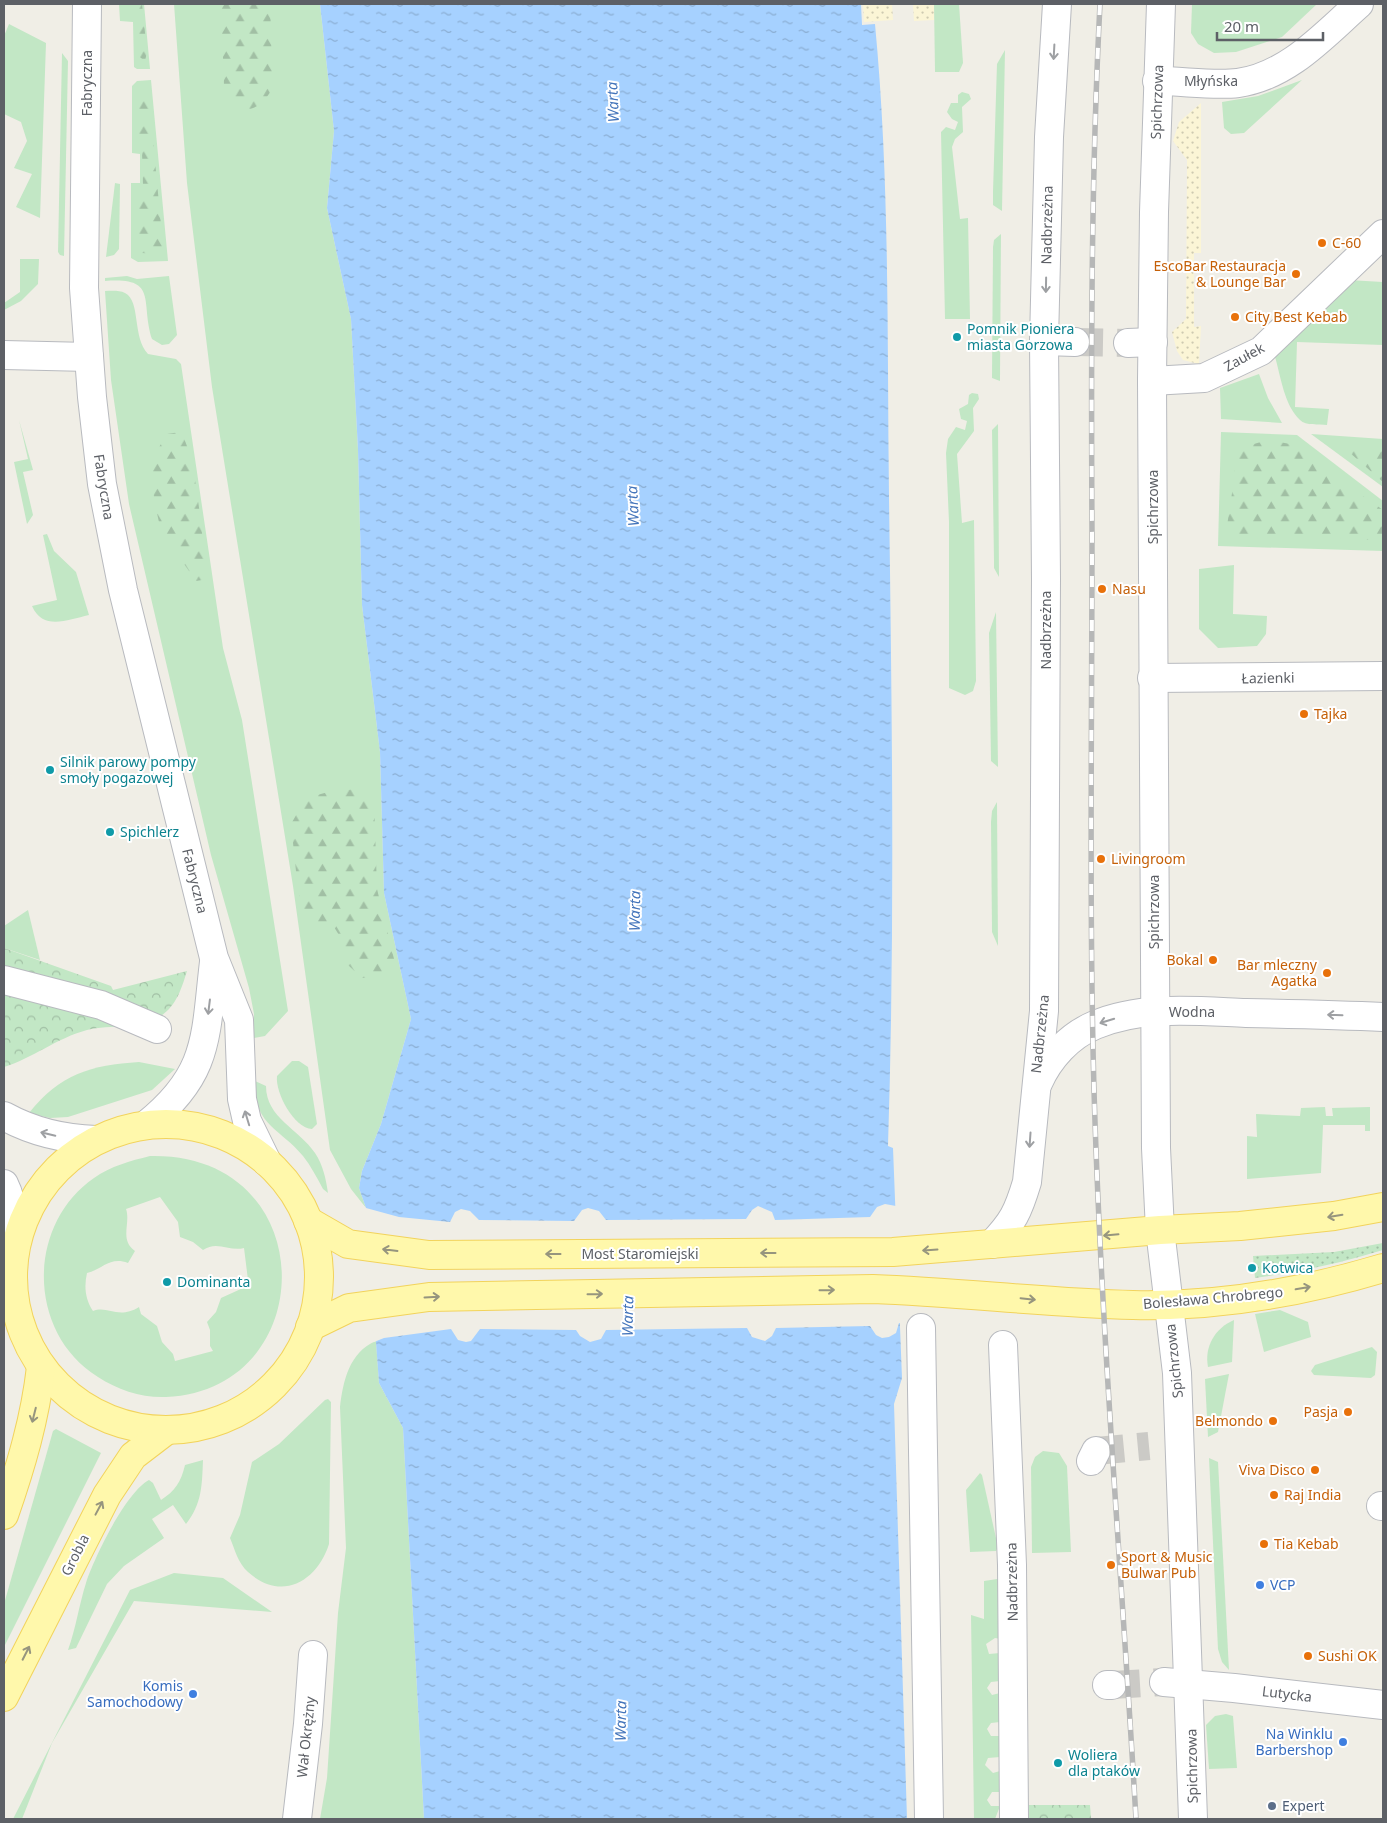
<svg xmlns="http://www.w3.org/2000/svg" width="1387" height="1823" font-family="'Noto Sans',sans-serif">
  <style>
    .grass { fill: #c2e7c5; fill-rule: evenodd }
    .forest { fill: url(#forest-firs) }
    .sand { fill: url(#sand-dots) }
    .park { fill: url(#park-crowns) }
    .garden { fill: url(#garden-dots) }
    .water { fill: url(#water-ripples) }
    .pier { fill: #f0eee6 }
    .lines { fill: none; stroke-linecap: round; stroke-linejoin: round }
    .minor-tunnel { stroke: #cbcac6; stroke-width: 28; stroke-dasharray: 28 14; stroke-linecap: butt }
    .minor-casing { stroke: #b8babf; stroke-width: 30 }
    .major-casing { stroke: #f2d35c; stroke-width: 30 }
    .minor { stroke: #fff; stroke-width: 28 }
    .major { stroke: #fff8ab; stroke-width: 28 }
    .rail-casing { stroke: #b6b7b7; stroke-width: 5.5 }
    .rail { stroke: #fff; stroke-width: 4; stroke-dasharray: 11; stroke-linecap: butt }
    .oneway { stroke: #9ea0a3 }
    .oneway2 { stroke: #96957e }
    .food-dot { fill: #e8710a; stroke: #fff; stroke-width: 2 }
    .culture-dot { fill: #0f9aa8; stroke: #fff; stroke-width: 2 }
    .shop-dot { fill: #3f7fe0; stroke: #fff; stroke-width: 2 }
    .service-dot { fill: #5c6f8a; stroke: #fff; stroke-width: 2 }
    .labels { text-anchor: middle; stroke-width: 4; stroke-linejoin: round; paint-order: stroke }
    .street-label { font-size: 14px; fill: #5d6066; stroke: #fff }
    .food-label { font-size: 14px; fill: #c56008; stroke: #fff; text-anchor: start }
    .culture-label { font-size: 14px; fill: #0d838f; stroke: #fff; text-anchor: start }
    .shop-label { font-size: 14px; fill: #366cbe; stroke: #fff; text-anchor: end }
    .service-label { font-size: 14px; fill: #4e5e75; stroke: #fff; text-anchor: start }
    .water-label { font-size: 15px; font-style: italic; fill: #4475bb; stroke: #fff }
  </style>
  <defs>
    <pattern id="forest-firs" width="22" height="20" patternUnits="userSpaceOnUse" patternTransform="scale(1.25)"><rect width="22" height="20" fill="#c2e7c5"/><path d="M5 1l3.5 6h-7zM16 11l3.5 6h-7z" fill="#a1bfa4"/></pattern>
    <pattern id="sand-dots" width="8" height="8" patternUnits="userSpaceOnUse" patternTransform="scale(1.25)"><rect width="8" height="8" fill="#fbf5d6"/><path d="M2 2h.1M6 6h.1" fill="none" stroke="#cecab1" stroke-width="1.8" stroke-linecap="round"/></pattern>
    <pattern id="park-crowns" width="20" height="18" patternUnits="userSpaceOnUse" patternTransform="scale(1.25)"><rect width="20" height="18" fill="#c2e7c5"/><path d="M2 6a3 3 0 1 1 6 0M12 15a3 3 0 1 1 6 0" fill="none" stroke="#a1bfa4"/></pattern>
    <pattern id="garden-dots" width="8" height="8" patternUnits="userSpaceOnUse" patternTransform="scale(1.25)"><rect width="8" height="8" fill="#c2e7c5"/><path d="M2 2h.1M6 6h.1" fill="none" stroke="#a1bfa4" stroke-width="1.8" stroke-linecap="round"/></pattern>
    <pattern id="water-ripples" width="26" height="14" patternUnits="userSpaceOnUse" patternTransform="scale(1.25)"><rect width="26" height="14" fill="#a6d1ff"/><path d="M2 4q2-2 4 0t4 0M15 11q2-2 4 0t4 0" fill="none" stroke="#8aadd2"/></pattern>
  </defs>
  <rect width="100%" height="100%" fill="#f0eee6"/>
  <g class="grass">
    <path d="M119 4H144L150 69H137L134 67 133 22 120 21Z"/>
    <path d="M174 4H320L334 131 327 208 351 319 358 450 362 605 380 752 384 893 411 1019 381 1124 362 1171 359 1188 366 1208 351 1189 330 1150 293 886 212 387 187 183Z"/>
    <path d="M934 4H959L963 63 959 72H935Z"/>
    <path d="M1192 4H1317L1282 37 1236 52 1214 53 1198 44 1191 33Z"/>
    <path d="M9 24 46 43 40 218 16 207 32 174 14 168 27 141 21 122 4 114V36Z"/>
    <path d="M1005 50 1002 211 993 205V191L997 64Z"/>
    <path d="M62 53 68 61 64 256 60 255 58 252Z"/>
    <path d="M151 80 168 261 138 262 131 258V183H140V154L132 153V86L137 81Z"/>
    <path d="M1302 80 1244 133 1231 134 1224 128 1222 102 1258 96Z"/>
    <path d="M962 92 969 94 971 99 962 107 963 132 955 139 952 147 960 219 968 218 970 319H945L941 132 946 127 955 130 958 122 952 119 947 112 951 103H958V95Z"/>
    <path d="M115 183 120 184 119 249 114 255 106 257Z"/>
    <path d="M1001 234 1000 381 992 378 993 247 994 240Z"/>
    <path d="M20 259H39L38 284 21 301 4 310V303L20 292Z"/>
    <path d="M127 276 137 279 169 276 177 335 169 344 162 345 152 339C140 301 159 277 105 281V278Z"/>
    <path d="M1348 280 1383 282V345L1297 342 1295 407 1329 409 1327 425C1319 424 1306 426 1300 420 1284 405 1281 377 1275 357L1292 333Z"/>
    <path d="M105 291C111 291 119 290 125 293 141 301 132 337 148 354L176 359 181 364 223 648 242 720 288 1011 265 1036 254 1038V1014L249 988 211 855 129 504 111 380Z"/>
    <path d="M1259 374 1268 398 1282 423 1221 419 1220 388Z"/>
    <path d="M972 393 978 394 979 399 973 408 974 431 957 454 962 523 974 520 976 681 973 691 965 695 949 688V522L946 453 948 439 956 427 965 430 967 421 961 419 959 409 968 404 969 395Z"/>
    <path d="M19 420 33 470 23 472 33 515 27 524 14 462 28 459Z"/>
    <path d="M998 424 999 577 994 568V561L992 430Z"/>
    <path d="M1221 432 1297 435 1383 501V551L1218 546Z"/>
    <path d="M1311 434 1383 439V487Z"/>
    <path d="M47 534 54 551 76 572 89 615C67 620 43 631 32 606L57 600 43 535Z"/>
    <path d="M1234 565 1233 614 1267 616 1266 634 1257 646 1218 648 1199 629V569Z"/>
    <path d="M996 612 998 767 991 761 989 633Z"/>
    <path d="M997 802 998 946 992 932 991 822 992 811Z"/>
    <path d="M28 910 40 960 4 948V926Z"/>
    <path d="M292 1061H299L308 1067 317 1124 312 1129C294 1128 275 1093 277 1076Z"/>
    <path d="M139 1062 175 1069 152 1090 68 1117 50 1118 29 1113C60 1074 91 1065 139 1062Z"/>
    <path d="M255 1081 266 1086C266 1118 299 1129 315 1153 323 1165 326 1179 328 1193L323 1189C317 1178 311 1166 303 1156 280 1128 253 1125 255 1081Z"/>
    <path d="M1325 1107 1326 1116H1333L1332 1108 1370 1107V1131H1365V1125H1323L1321 1173 1247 1179V1136L1257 1137 1256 1114 1300 1116 1301 1108Z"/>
    <path d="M150 1156C323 1152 323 1390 166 1397 142 1398 118 1390 98 1377 27 1333 26 1225 94 1178 111 1166 130 1161 150 1156ZM160 1197 178 1222 180 1237 193 1242 203 1250C217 1240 230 1252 244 1248L249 1288H243L221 1298 216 1312 207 1322 210 1330V1346L213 1351 175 1361 173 1354 162 1342 157 1326 141 1314 139 1307C118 1320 108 1305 93 1311 85 1299 84 1286 87 1273 103 1269 110 1256 128 1263L135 1251C119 1240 131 1223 126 1209Z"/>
    <path d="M1280 1310 1308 1322 1311 1337 1264 1352 1255 1314Z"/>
    <path d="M1234 1320 1232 1362 1208 1367C1204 1347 1215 1328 1234 1320Z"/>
    <path d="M376 1341 379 1383 403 1428 424 1819H320L327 1778 338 1613 346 1548 340 1407C343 1382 349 1352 376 1341Z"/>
    <path d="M1372 1347 1377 1352 1375 1375 1371 1378 1314 1375 1311 1371 1315 1365Z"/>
    <path d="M1229 1374 1218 1432 1208 1437 1205 1379Z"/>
    <path d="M325 1400 328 1399 331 1402 329 1544C317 1582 281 1602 248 1572 238 1563 235 1550 230 1538L240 1515 252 1462 279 1444Z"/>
    <path d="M56 1429 101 1453 4 1647V1604L53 1431Z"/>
    <path d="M1043 1451 1059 1453 1067 1466 1071 1552 1032 1553 1031 1467 1035 1457Z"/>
    <path d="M1209 1458 1218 1462 1229 1670 1222 1662 1218 1649Z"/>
    <path d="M203 1460C202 1485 202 1504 186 1524L173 1505 152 1519 164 1538 124 1566 107 1584 76 1648 68 1650C76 1628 79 1605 86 1583 94 1558 126 1492 149 1480L153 1483 161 1500C175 1491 181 1482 185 1465Z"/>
    <path d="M980 1473 982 1475 998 1547 996 1551 970 1552 966 1490Z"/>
    <path d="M174 1573 223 1578 272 1612 134 1601 52 1743 22 1819H13L130 1590Z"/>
    <path d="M1004 1578 1001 1639 995 1638 986 1644 989 1654 1000 1653V1681L991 1682 987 1688 992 1695 1000 1693V1722L991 1723 987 1729 991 1736H1000V1757L988 1758 985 1765 993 1773 1000 1771V1792H992L987 1800 991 1806H1000L995 1819H974L971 1615 984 1619V1581Z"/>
    <path d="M1226 1714 1233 1716 1237 1768 1209 1769 1206 1725 1215 1716Z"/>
  </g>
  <g class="forest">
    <path d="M127 4H142L147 52 145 61 137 55 138 24Z"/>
    <path d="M221 4H270L273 88 262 104 246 111 229 104 224 85Z"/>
    <path d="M148 87 163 246 156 254 142 253 135 243 137 194 143 185 142 151 136 141 138 98 141 91Z"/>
    <path d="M180 432C199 459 199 534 208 569L202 580 196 581 161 531 154 500 152 459 167 434Z"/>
    <path d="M1268 440 1306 447 1359 493 1383 510V540L1290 537 1244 539 1227 526 1234 480 1236 449Z"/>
    <path d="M1368 447 1383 448V482L1349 452Z"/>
    <path d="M359 789 374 799 377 889 395 963 387 977 362 978 348 965 344 943 334 927 305 918 298 890 291 824 306 798 332 791Z"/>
  </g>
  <g class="sand">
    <path d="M863 4H892L893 20 864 22Z"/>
    <path d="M913 4H934V20L914 21Z"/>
    <path d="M1201 103V253H1194V327L1201 326 1199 364 1183 360 1177 351 1172 332 1186 319 1187 160 1173 141 1179 122Z"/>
  </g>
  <g class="park">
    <path d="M4 948 111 986 113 990 187 971C182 987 177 1005 161 1016 141 1030 110 1024 87 1030 57 1038 33 1058 4 1067Z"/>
    <path d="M1029 1805H1090L1091 1819H1029Z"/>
  </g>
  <path class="garden" d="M1383 1243V1250C1341 1263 1299 1272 1255 1278L1253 1256 1334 1252Z"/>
  <path class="water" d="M320 4H861L862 25 875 24C890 181 887 340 889 497 892 714 895 929 888 1146L893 1148 902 1378 894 1404 907 1819H424L403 1428 379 1383 366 1208 359 1188 362 1171 381 1124 411 1019 384 893 380 752 362 605 358 450 351 319 327 208 334 131Z"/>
  <path class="pier" d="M361 1203 366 1208 399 1217 450 1222 455 1212 461 1209 470 1211 479 1220 574 1221 582 1210 588 1208 599 1211 606 1220 746 1219 752 1210 758 1206 772 1212 775 1220 870 1217 877 1207 885 1204 896 1206 899 1216 904 1323H899L896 1333 889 1337 882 1338 876 1335 870 1326 776 1328 772 1336 765 1341 752 1337 747 1328 606 1330 601 1339 590 1342 580 1336 576 1330 480 1329 471 1341 466 1342 458 1340 451 1329 384 1338 374 1342Z"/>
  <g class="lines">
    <g class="minor-tunnel">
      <path d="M1075 342 1128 343"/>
      <path d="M1096 1451 1149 1446"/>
      <path d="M1112 1685 1164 1682"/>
    </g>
    <g class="minor-casing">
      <g id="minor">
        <path d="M87 4 84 288 92 397 102 484 123 590 214 958 239 1020 242 1099 247 1121 267 1162"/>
        <path d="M1161 4 1154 212 1152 381 1156 1148 1160 1230 1177 1373 1193 1819"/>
        <path d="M1157 81C1183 81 1213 86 1238 83 1288 76 1324 35 1359 4"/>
        <path d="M1044 341 1075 342"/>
        <path d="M1128 343 1153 342"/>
        <path d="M4 355 89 357"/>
        <path d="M1152 381 1204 378 1261 351 1383 234"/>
        <path d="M1152 678 1383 676"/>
        <path d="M4 980 101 1005 157 1029"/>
        <path d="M1038 1083C1049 1058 1069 1036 1095 1025 1141 1005 1197 1011 1246 1013 1292 1014 1338 1015 1383 1017"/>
        <path d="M4 1116C33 1132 63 1139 96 1140"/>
        <path d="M146 1125C210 1074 205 1037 214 962"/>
        <path d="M4 1184C15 1206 15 1233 14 1257"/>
        <path d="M992 1244C1013 1222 1018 1212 1027 1182L1044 1011 1046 579 1044 341 1049 137 1057 4"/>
        <path d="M921 1328 929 1819"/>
        <path d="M1003 1345 1012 1565 1014 1819"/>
        <path d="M1091 1461 1096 1451"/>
        <path d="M1381 1506H1383"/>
        <path d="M1164 1682 1234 1688 1383 1705"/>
        <path d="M1107 1685H1112"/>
        <path d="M297 1819 308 1724 313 1655"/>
      </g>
    </g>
    <g class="major-casing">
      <g id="major">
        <circle cx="166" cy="1277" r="153"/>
        <path d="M308 1221 348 1244 429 1255 893 1252 1160 1230 1240 1226 1334 1216 1383 1207"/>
        <path d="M310 1327 349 1308 429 1297 873 1289C960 1292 1046 1303 1133 1305 1217 1307 1303 1292 1383 1268"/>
        <path d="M4 1515C21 1466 35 1419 41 1367"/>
        <path d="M4 1697 107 1495 133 1456 167 1430"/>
      </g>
    </g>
    <use href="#minor" class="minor"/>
    <use href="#major" class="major"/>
    <g class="rail-casing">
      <path id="rail" d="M1100 4C1091 180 1091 357 1092 533 1092 719 1089 905 1094 1090 1101 1333 1122 1576 1136 1819"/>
    </g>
    <use href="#rail" class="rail"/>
  </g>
  <defs><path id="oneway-shaft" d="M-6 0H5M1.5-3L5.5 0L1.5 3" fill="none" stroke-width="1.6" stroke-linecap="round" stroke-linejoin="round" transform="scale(1.25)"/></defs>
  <g class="oneway">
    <use href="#oneway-shaft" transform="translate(1054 52) rotate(93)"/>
    <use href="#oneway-shaft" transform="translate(1046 285) rotate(91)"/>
    <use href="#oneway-shaft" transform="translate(209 1007) rotate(97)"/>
    <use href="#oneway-shaft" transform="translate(1335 1015) rotate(-178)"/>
    <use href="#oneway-shaft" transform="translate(1107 1021) rotate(163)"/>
    <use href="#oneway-shaft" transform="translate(247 1118) rotate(-107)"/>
    <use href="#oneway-shaft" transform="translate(48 1134) rotate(-167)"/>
    <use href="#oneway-shaft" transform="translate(1030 1140) rotate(94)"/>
  </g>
  <g class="oneway2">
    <use href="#oneway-shaft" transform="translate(1335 1216) rotate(171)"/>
    <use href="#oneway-shaft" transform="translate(1111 1235) rotate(175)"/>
    <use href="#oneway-shaft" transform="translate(390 1250) rotate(-173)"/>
    <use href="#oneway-shaft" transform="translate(930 1250) rotate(176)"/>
    <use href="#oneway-shaft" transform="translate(768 1253) rotate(180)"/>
    <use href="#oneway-shaft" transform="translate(553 1254) rotate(180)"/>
    <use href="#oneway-shaft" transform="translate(1303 1288) rotate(-10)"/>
    <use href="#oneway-shaft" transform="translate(827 1290) rotate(-1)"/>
    <use href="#oneway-shaft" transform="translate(595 1294) rotate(-1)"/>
    <use href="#oneway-shaft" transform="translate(432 1297) rotate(-3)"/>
    <use href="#oneway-shaft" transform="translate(1028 1299) rotate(6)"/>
    <use href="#oneway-shaft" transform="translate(34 1415) rotate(104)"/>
    <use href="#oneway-shaft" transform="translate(99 1508) rotate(-62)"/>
    <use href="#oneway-shaft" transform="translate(26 1653) rotate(-63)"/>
  </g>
  <g class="food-dot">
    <circle cx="1322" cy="243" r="5"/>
    <circle cx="1296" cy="274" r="5"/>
    <circle cx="1235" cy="317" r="5"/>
    <circle cx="1102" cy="589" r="5"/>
    <circle cx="1304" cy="714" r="5"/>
    <circle cx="1101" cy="859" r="5"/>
    <circle cx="1213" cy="960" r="5"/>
    <circle cx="1327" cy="973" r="5"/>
    <circle cx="1348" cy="1412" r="5"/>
    <circle cx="1273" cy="1421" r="5"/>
    <circle cx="1315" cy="1470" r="5"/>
    <circle cx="1274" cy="1495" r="5"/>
    <circle cx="1264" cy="1544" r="5"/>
    <circle cx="1111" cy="1565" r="5"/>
    <circle cx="1308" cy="1656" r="5"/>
  </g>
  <g class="culture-dot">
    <circle cx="957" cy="337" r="5"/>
    <circle cx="50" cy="770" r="5"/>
    <circle cx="110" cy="832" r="5"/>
    <circle cx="1252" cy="1268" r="5"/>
    <circle cx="167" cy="1282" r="5"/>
    <circle cx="1058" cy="1763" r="5"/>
  </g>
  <g class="shop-dot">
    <circle cx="1260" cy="1585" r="5"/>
    <circle cx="193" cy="1694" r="5"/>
    <circle cx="1343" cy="1742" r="5"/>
  </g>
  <circle class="service-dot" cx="1272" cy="1806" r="5"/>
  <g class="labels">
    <g class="street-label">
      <text x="1211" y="86">Młyńska</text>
      <text transform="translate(87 83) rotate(-90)" y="5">Fabryczna</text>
      <text transform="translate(1157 102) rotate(-88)" y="5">Spichrzowa</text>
      <text transform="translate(1047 225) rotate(-89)" y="5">Nadbrzeżna</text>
      <text transform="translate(1244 357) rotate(-29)" y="5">Zaułek</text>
      <text transform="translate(104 487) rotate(81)" y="5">Fabryczna</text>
      <text transform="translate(1153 507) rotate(-90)" y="5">Spichrzowa</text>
      <text transform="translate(1046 630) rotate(-90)" y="5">Nadbrzeżna</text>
      <text transform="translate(1268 678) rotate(-1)" y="5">Łazienki</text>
      <text transform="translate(195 881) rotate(76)" y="5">Fabryczna</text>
      <text transform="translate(1154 912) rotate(-90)" y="5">Spichrzowa</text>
      <text x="1192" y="1017">Wodna</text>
      <text transform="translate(1040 1034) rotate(-84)" y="5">Nadbrzeżna</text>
      <text x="640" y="1259">Most Staromiejski</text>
      <text transform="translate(1213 1298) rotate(-5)" y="5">Bolesława Chrobrego</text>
      <text transform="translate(1174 1361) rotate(-96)" y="5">Spichrzowa</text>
      <text transform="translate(75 1555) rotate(-63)" y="5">Grobla</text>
      <text transform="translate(1012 1582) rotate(-91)" y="5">Nadbrzeżna</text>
      <text transform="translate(1287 1694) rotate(7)" y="5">Lutycka</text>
      <text transform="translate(306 1737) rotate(-84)" y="5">Wał Okrężny</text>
      <text transform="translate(1192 1766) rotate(-91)" y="5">Spichrzowa</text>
    </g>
    <g class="food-label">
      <text x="1332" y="248">C-60</text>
      <text x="1286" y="271" text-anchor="end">EscoBar Restauracja<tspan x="1286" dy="16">&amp; Lounge Bar</tspan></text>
      <text x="1245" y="322">City Best Kebab</text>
      <text x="1112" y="594">Nasu</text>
      <text x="1314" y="719">Tajka</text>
      <text x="1111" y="864">Livingroom</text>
      <text x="1203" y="965" text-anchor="end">Bokal</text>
      <text x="1317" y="970" text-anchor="end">Bar mleczny<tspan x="1317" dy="16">Agatka</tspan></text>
      <text x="1338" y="1417" text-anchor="end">Pasja</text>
      <text x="1263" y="1426" text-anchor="end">Belmondo</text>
      <text x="1305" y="1475" text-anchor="end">Viva Disco</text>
      <text x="1284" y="1500">Raj India</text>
      <text x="1274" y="1549">Tia Kebab</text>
      <text x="1121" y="1562">Sport &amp; Music<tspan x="1121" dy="16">Bulwar Pub</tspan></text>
      <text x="1318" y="1661">Sushi OK</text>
    </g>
    <g class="culture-label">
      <text x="967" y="334">Pomnik Pioniera<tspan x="967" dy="16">miasta Gorzowa</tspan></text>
      <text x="60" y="767">Silnik parowy pompy<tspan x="60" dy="16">smoły pogazowej</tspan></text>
      <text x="120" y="837">Spichlerz</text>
      <text x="1262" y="1273">Kotwica</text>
      <text x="177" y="1287">Dominanta</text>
      <text x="1068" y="1760">Woliera<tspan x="1068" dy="16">dla ptaków</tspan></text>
    </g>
    <g class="shop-label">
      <text x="1270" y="1590" text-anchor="start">VCP</text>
      <text x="183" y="1691">Komis<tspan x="183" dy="16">Samochodowy</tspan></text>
      <text x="1333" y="1739">Na Winklu<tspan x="1333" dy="16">Barbershop</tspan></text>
    </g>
    <g class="service-label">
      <text x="1282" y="1811">Expert</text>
    </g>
    <g class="water-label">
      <text transform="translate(613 102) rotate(-93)" y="5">Warta</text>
      <text transform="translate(633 506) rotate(-93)" y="5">Warta</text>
      <text transform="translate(635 911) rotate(-89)" y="5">Warta</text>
      <text transform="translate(628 1316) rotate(-89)" y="5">Warta</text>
      <text transform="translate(621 1721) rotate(-89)" y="5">Warta</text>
    </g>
  </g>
  <rect width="1387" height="1823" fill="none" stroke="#5d6066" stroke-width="10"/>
  <path d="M1217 32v8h106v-8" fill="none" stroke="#5d6066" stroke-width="2.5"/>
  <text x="1224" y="32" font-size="15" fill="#5d6066" stroke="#ffffff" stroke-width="4" paint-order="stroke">20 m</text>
</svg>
